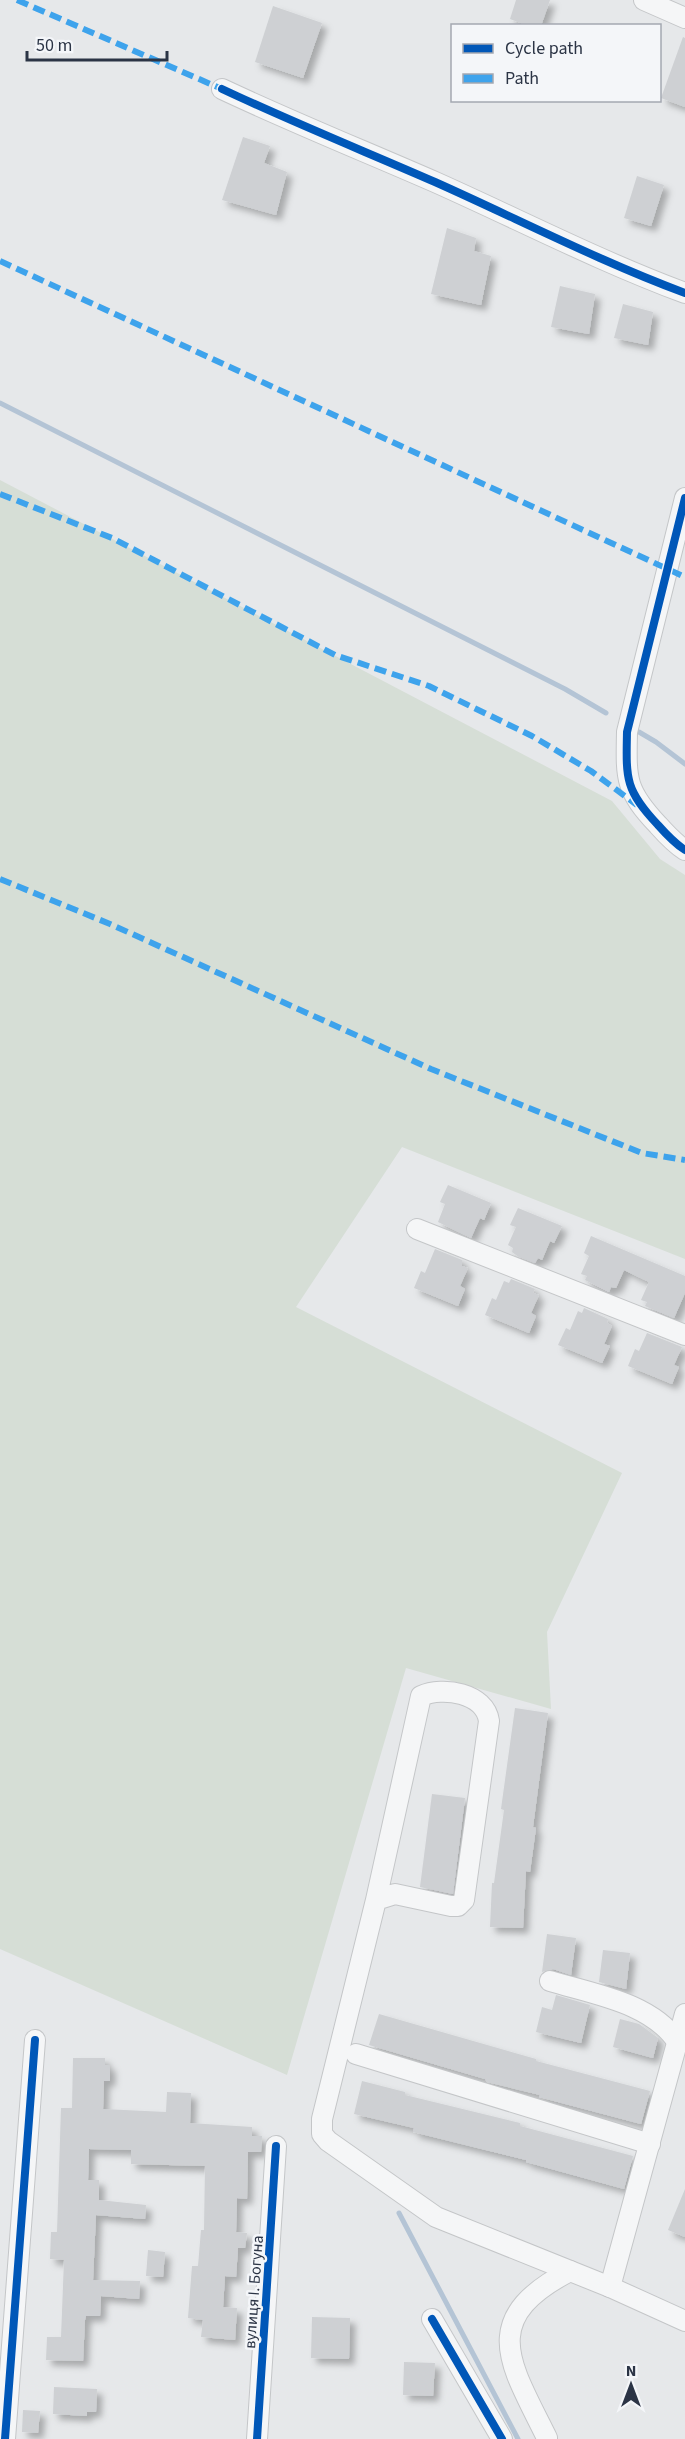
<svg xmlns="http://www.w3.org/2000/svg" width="685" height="2439" font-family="'Source Sans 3',sans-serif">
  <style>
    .green { fill: #d6ded6 }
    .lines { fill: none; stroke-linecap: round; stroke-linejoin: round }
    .stream { stroke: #b4c4d5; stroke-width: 5 }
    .building { fill: #ced0d3; filter: url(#shadow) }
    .minor-casing { stroke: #c4c6c8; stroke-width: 22 }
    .minor { stroke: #f5f6f7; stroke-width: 20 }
    .quiet { stroke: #3ea3ec; stroke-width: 6; stroke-dasharray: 12 6; stroke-linecap: butt }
    .cycleway-casing { stroke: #f4f6f9; stroke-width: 11 }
    .cycleway { stroke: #0057b8; stroke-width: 8 }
    .labels { text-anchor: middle; stroke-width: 5; stroke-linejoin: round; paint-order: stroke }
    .street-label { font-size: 16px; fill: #2b3445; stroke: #f4f6f9 }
  </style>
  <defs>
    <filter id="shadow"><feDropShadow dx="5.5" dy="5.5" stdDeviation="3" flood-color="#0004"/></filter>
  </defs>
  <rect width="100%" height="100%" fill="#e6e8ea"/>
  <path class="green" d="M0 480 612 801 660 859 685 875V1259L402 1147 296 1307 622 1473 547 1632 551 1709 406 1668 287 2075 0 1949Z"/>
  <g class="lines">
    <g class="stream">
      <path d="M0 403 565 689 606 713"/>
      <path d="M639 732 656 742 685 764"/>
      <path d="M399 2213 518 2439"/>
    </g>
  </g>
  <g class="building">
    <path d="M516 0H550L541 26H529L510 19Z"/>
    <path d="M273 6 322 23 303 78 255 62Z"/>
    <path d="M683 37 685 38V107L661 98Z"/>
    <path d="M243 137 270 146 264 163 287 172 276 215 222 200Z"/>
    <path d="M637 176 664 185 651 226 624 218Z"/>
    <path d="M447 228 476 238 474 251 491 256 481 305 431 294Z"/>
    <path d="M560 286 595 294 589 334 551 327Z"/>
    <path d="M623 304 653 312 648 345 614 338Z"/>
    <path d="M448 1185 491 1203 484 1220 480 1218 471 1238 438 1222 445 1204 440 1202Z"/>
    <path d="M518 1208 562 1226 554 1243 550 1241 542 1260 538 1258 535 1263 519 1257 512 1252 513 1248 508 1245 516 1227 510 1225Z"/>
    <path d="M591 1236 685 1276V1293L674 1318 645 1306 647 1302 641 1300 649 1282 624 1270 616 1288 611 1287 609 1292 585 1280 587 1276 581 1274 589 1256 584 1253Z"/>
    <path d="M435 1249 462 1260V1266L468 1268 460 1286 465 1289 458 1306 414 1288 421 1271 425 1273Z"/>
    <path d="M511 1279 535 1289 533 1293 539 1295 531 1313 536 1316 529 1333 485 1315 492 1298 496 1300 504 1281 509 1283Z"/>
    <path d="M584 1308 608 1319 607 1323 612 1326 604 1344 610 1346 602 1363 558 1345 566 1328 570 1330 578 1311 582 1313Z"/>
    <path d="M647 1333 682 1347 674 1365 679 1367 672 1384 628 1366 635 1349 639 1351Z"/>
    <path d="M515 1708 548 1713 533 1827 536 1828 530 1872 526 1871 523 1928 490 1927 492 1883H494L504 1810 501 1809Z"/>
    <path d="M432 1794 465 1798 453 1894 420 1887Z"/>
    <path d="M547 1934 576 1938 571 1975 553 1969 542 1972Z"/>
    <path d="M603 1950 630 1953 626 1989 599 1982Z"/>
    <path d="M556 1995 590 2005 581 2043 536 2032 542 2007 552 2010Z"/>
    <path d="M379 2014 536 2059V2061L650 2091 641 2124 539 2097 540 2095 487 2082 485 2079 369 2045Z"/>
    <path d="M620 2019 639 2024 658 2038 653 2058 613 2047Z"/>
    <path d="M73 2058H105V2065H110V2081H104L103 2109 166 2112 167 2092 191 2093 190 2123 252 2127V2136H262L261 2152H248L247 2199 237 2198 236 2232 247 2233 245 2248H238L236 2277 225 2276 223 2307 237 2308 235 2340 201 2337 203 2320 188 2318 192 2266H198L201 2230H204L205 2166 131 2164V2150L89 2149 88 2180H99V2200L146 2205 145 2219 96 2215 93 2280 140 2281 139 2299 101 2296 100 2316H86L85 2320 83 2361 46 2360 47 2337H61L64 2260 50 2259 51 2232H57L61 2108H72Z"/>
    <path d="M362 2081 405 2092V2095L520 2123V2126L633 2156 624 2189 526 2162V2160L413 2132 414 2128 354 2114Z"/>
    <path d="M685 2189V2237L668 2230Z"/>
    <path d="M148 2250 165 2252 163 2277 146 2276Z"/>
    <path d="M312 2317 350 2318 349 2359 311 2358Z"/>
    <path d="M404 2362 435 2363 433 2396 403 2395Z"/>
    <path d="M54 2387 97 2389 96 2412H87V2416L53 2414Z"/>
    <path d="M23 2410 40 2411 38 2433 22 2432Z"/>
  </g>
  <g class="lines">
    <g class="minor-casing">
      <g id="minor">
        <path d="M644 0 685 18"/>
        <path d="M222 89C292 122 364 151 435 182 518 219 599 261 685 293"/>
        <path d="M685 498 627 732C626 779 625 790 658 825 666 834 674 843 685 850"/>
        <path d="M417 1229 685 1335"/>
        <path d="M376 1900 421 1696C443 1686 485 1693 489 1721L464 1900 458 1906H451L395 1894 376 1900 322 2119V2134L328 2141 436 2217 610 2287 685 2321"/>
        <path d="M550 1981C593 1994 653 2003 678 2043"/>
        <path d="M356 2054 650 2144"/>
        <path d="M610 2287 685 2014"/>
        <path d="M432 2319 502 2439"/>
        <path d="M547 2438C510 2363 477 2319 570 2271"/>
        <path d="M5 2439 35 2040"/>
        <path d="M257 2439 276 2146"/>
      </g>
    </g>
    <use href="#minor" class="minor"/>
    <g class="quiet">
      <path d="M17 0 222 89"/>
      <path d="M0 261 685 577"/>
      <path d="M0 494 112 538 335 655 429 686 532 736 591 771 637 805"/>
      <path d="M0 879 110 924 431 1069 642 1153 685 1160"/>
    </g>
    <g class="cycleway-casing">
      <g id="cycleway">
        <path d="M222 89C292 122 364 151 435 182 518 219 599 261 685 293"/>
        <path d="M685 498 627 732C626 779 625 790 658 825 666 834 674 843 685 850"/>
        <path d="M432 2319 502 2439"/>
        <path d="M5 2439 35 2040"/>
        <path d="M257 2439 276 2146"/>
      </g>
    </g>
    <use href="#cycleway" class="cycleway"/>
  </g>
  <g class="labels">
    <g class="street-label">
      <text transform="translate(253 2292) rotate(-86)" y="6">вулиця І. Богуна</text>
    </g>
  </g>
  <rect x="451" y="24" width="210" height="78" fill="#f4f6f9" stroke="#a4a8b1" stroke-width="1.5"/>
  <rect x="463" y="44" width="30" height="9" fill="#0057b8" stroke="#a4a8b1" stroke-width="1.5"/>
  <text x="505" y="54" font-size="18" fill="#2b3445">Cycle path</text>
  <rect x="463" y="74" width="30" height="9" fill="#3ea3ec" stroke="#a4a8b1" stroke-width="1.5"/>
  <text x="505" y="84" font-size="18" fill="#2b3445">Path</text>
  <g transform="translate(631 2385)" stroke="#f4f6f9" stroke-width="4.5" paint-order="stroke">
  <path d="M0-4.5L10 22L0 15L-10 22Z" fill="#2b3445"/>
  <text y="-9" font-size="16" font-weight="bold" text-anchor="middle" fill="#2b3445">N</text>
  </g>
  <path d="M27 51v9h140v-9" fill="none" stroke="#2b3445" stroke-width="3"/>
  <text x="36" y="51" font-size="18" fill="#2b3445" stroke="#f4f6f9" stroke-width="4.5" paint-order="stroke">50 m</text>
</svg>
